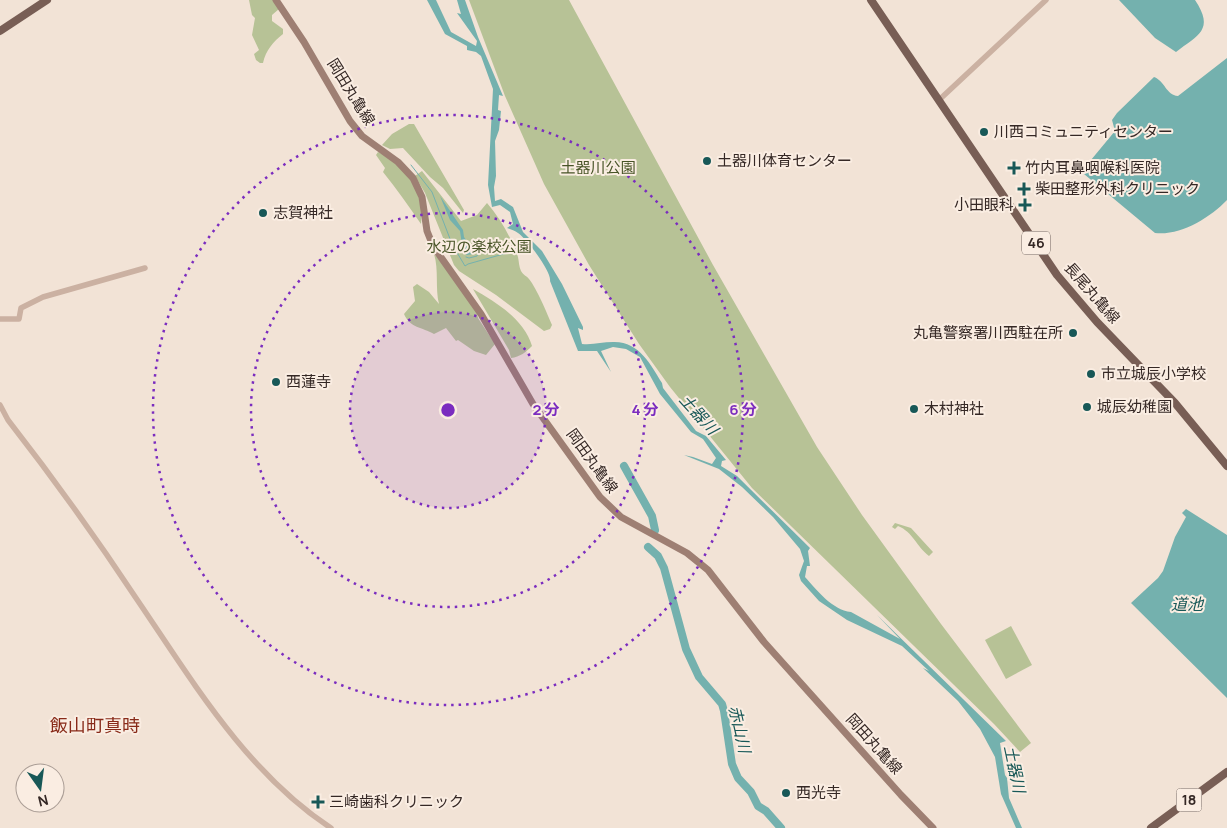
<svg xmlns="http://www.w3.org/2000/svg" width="1227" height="828" font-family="Manrope,'Noto Sans JP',sans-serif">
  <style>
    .green { fill: #b7c296 }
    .water { fill: #74b1ae }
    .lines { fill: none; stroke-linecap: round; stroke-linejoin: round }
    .stream { stroke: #74b1ae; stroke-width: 1 }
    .river { stroke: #74b1ae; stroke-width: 8 }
    .tertiary { stroke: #cbb1a2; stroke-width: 5.5 }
    .secondary { stroke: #9e7f73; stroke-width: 7 }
    .primary { stroke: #785e55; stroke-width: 8 }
    .ring { fill: none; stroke: #7b2cbf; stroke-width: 2.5; stroke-dasharray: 2.5 5 }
    .poi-dot { fill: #185857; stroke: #faede2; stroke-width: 2 }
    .labels { text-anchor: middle; stroke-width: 4; stroke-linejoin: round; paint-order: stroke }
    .shield { fill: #faede2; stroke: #70635e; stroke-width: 1 }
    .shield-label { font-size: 14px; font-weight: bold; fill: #352825 }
    .street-label { font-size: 15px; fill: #352825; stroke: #faede2 }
    .poi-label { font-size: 15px; fill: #352825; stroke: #faede2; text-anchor: start }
    .park-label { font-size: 15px; fill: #485427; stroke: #faede2 }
    .water-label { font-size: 16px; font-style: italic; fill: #185857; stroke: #faede2 }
    .quarter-label { font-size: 18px; fill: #882a19; stroke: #faede2 }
    .centre { fill: #7b2cbf; stroke: #faede2; stroke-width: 2.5 }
    .ring-label { font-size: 15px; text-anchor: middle; font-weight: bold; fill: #7b2cbf; stroke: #faede2; stroke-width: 4; stroke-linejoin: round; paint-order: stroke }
  </style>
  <rect width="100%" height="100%" fill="#f2e3d6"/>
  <g class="green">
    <path d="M249 0H273L279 9 272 15V21L283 29V34C273 42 266 50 263 63H260L256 60 254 54 259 50 252 35 255 18 252 15Z"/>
    <path d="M469 0H569L713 265 817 447 862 515 941 624 1031 743 1020 752 994 724 752 488 670 387 639 344 589 265 544 184 505 96Z"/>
    <path d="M409 124H414L464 210 463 213 443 188 430 177 403 148 390 149 382 145 392 134Z"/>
    <path d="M378 152C407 165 425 193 421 224 409 207 397 189 383 172L385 168 376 155Z"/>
    <path d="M422 171 461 221 477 215 487 203C500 218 511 237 518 257 519 262 519 267 521 271 523 275 527 276 529 279 537 289 547 313 552 325L550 329 544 331 496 295 459 271 454 265 425 193 415 176Z"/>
    <path d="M434 254 447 269 477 311 478 318 495 344 486 355 474 351 458 340 456 341 446 328 434 334C422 327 410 328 404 314L415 301 413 287 417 284 429 292 439 304C435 288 439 270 434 254Z"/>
    <path d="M473 289C497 303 524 319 532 346 526 352 520 357 511 358L509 350Z"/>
    <path d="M895 523 911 528 933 552 929 556C916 546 913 532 898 526L895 529 892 527Z"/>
    <path d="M1011 626 1032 665 1006 679 985 640Z"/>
  </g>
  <g class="water">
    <path d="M427 0H436L451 32 476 46 477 41 457 13 461 14 457 0H465L478 37 503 96 499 95 498 110 501 111 499 130 495 141 496 176 494 187 495 201 501 199 513 207 523 232 542 251 562 284 583 327V330L578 328 582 344C594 345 602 342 613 342 639 341 651 365 662 383L663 388 696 431 706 436 726 460 722 461 721 466 737 476 810 548 808 551 810 566H807L805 577C817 590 832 610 851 612L900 639 877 615 1006 741 1000 743 1005 775 1007 778 1009 798 1022 828H1016L1001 794 995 757 980 729 958 701 923 668 929 671 902 646 847 620 819 601 801 581 799 575 804 561 800 549 773 517 742 487 719 469 684 455 693 457 712 464 716 458 703 439 691 432 660 394 640 357 626 349 613 347 601 351 611 372 597 351H578L550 281C552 272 526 238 518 233 515 231 510 229 507 228L513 224 510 212 500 205 492 207 488 185 493 89 481 56 476 52 467 50V46L445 34Z"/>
    <path d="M1119 0H1195C1215 30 1198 35 1176 52L1155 38Z"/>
    <path d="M1227 58V200C1210 218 1180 236 1155 233L1084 174 1086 166 1115 131 1112 120 1117 113 1154 77C1165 81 1166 95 1178 96Z"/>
    <path d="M440 196 463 230 464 237 470 246 473 254 467 255 463 252 460 231 450 220Z"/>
    <path d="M1186 509 1227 535V698L1131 603 1158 578 1163 571 1175 537 1186 517 1182 513Z"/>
  </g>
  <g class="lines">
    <g class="stream">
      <path d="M411 165 432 192 452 244 465 266 468 264 507 253 517 248"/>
      <path d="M466 257 469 258 477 256 480 249"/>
    </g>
    <g class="river">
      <path d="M624 466 652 516 655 530"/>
      <path d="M648 547 658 556 664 568 686 649 699 677 722 704 724 711 732 764 738 778 751 792 758 806 766 811 781 828"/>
    </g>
    <g class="tertiary">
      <path d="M939 100 1046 0"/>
      <path d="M0 319H19L21 308 43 297 145 268"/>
      <path d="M0 405 8 420C54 479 97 539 138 601 193 682 247 773 331 828"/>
    </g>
    <path class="secondary" d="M276 0 304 42 350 121 362 136 398 162 413 178 422 197 427 231 433 246 481 314 533 404 600 497 621 517 687 553 708 570 764 642 901 795 933 828"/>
    <g class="primary">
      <path d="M871 0 1057 275 1097 322 1175 403 1227 466"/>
      <path d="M0 31 47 0"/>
      <path d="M1151 828 1227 772"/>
    </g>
  </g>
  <circle cx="448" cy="410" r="98" fill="#7b2cbf" fill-opacity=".12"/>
  <g class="ring">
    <circle cx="448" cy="410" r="98"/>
    <circle cx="448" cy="410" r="197"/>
    <circle cx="448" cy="410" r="295"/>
  </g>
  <g class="poi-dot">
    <circle cx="984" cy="132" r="5"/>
    <circle cx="707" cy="161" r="5"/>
    <path d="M1011.5 160.5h5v5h5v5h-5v5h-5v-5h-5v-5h5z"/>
    <path d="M1021.5 181.5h5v5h5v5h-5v5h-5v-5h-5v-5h5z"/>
    <path d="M1022.5 197.5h5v5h5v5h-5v5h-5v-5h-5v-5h5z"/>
    <circle cx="263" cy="213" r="5"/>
    <circle cx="1073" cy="333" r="5"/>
    <circle cx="1091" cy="374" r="5"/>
    <circle cx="276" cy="382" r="5"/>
    <circle cx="1087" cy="407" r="5"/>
    <circle cx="914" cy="409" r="5"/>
    <circle cx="786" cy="793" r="5"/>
    <path d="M315.5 794.5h5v5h5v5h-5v5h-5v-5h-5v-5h5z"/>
  </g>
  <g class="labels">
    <g class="shield">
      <rect x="1022" y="231.5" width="28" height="23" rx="4"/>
      <rect x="1176.5" y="788.5" width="25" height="23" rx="4"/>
    </g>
    <g class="shield-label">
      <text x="1036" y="248">46</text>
      <text x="1189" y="805">18</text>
    </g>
    <g class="street-label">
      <text transform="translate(351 92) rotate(58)" y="5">岡田丸亀線</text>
      <text transform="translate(1092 293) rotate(49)" y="5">長尾丸亀線</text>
      <text transform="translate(592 461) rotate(54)" y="5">岡田丸亀線</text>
      <text transform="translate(874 744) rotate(48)" y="5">岡田丸亀線</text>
    </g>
    <g class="poi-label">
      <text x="994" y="137">川西コミュニティセンター</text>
      <text x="717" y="166">土器川体育センター</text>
      <text x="1025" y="173">竹内耳鼻咽喉科医院</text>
      <text x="1035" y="194">柴田整形外科クリニック</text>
      <text x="1014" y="210" text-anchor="end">小田眼科</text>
      <text x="273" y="218">志賀神社</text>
      <text x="1063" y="338" text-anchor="end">丸亀警察署川西駐在所</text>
      <text x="1101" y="379">市立城辰小学校</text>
      <text x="286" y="387">西蓮寺</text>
      <text x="1097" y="412">城辰幼稚園</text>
      <text x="924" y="414">木村神社</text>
      <text x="796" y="798">西光寺</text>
      <text x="329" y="807">三崎歯科クリニック</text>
    </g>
    <g class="park-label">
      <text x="598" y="173">土器川公園</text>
      <text x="479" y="252">水辺の楽校公園</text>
    </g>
    <g class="water-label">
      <text transform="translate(699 414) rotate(48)" y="6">土器川</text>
      <text x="1187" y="610">道池</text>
      <text transform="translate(740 729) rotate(77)" y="6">赤山川</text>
      <text transform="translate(1015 769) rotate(78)" y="6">土器川</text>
    </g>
    <g class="quarter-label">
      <text x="95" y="732">飯山町真時</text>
    </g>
  </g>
  <circle cx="448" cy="410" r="8" class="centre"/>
  <g class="ring-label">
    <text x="546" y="415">2 分</text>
    <text x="645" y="415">4 分</text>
    <text x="743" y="415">6 分</text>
  </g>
  <g transform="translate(40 788) rotate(166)"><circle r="24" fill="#faede2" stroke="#ab9e96"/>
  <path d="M0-4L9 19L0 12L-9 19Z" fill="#185857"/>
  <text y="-8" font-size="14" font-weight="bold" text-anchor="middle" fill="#352825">N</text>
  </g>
</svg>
